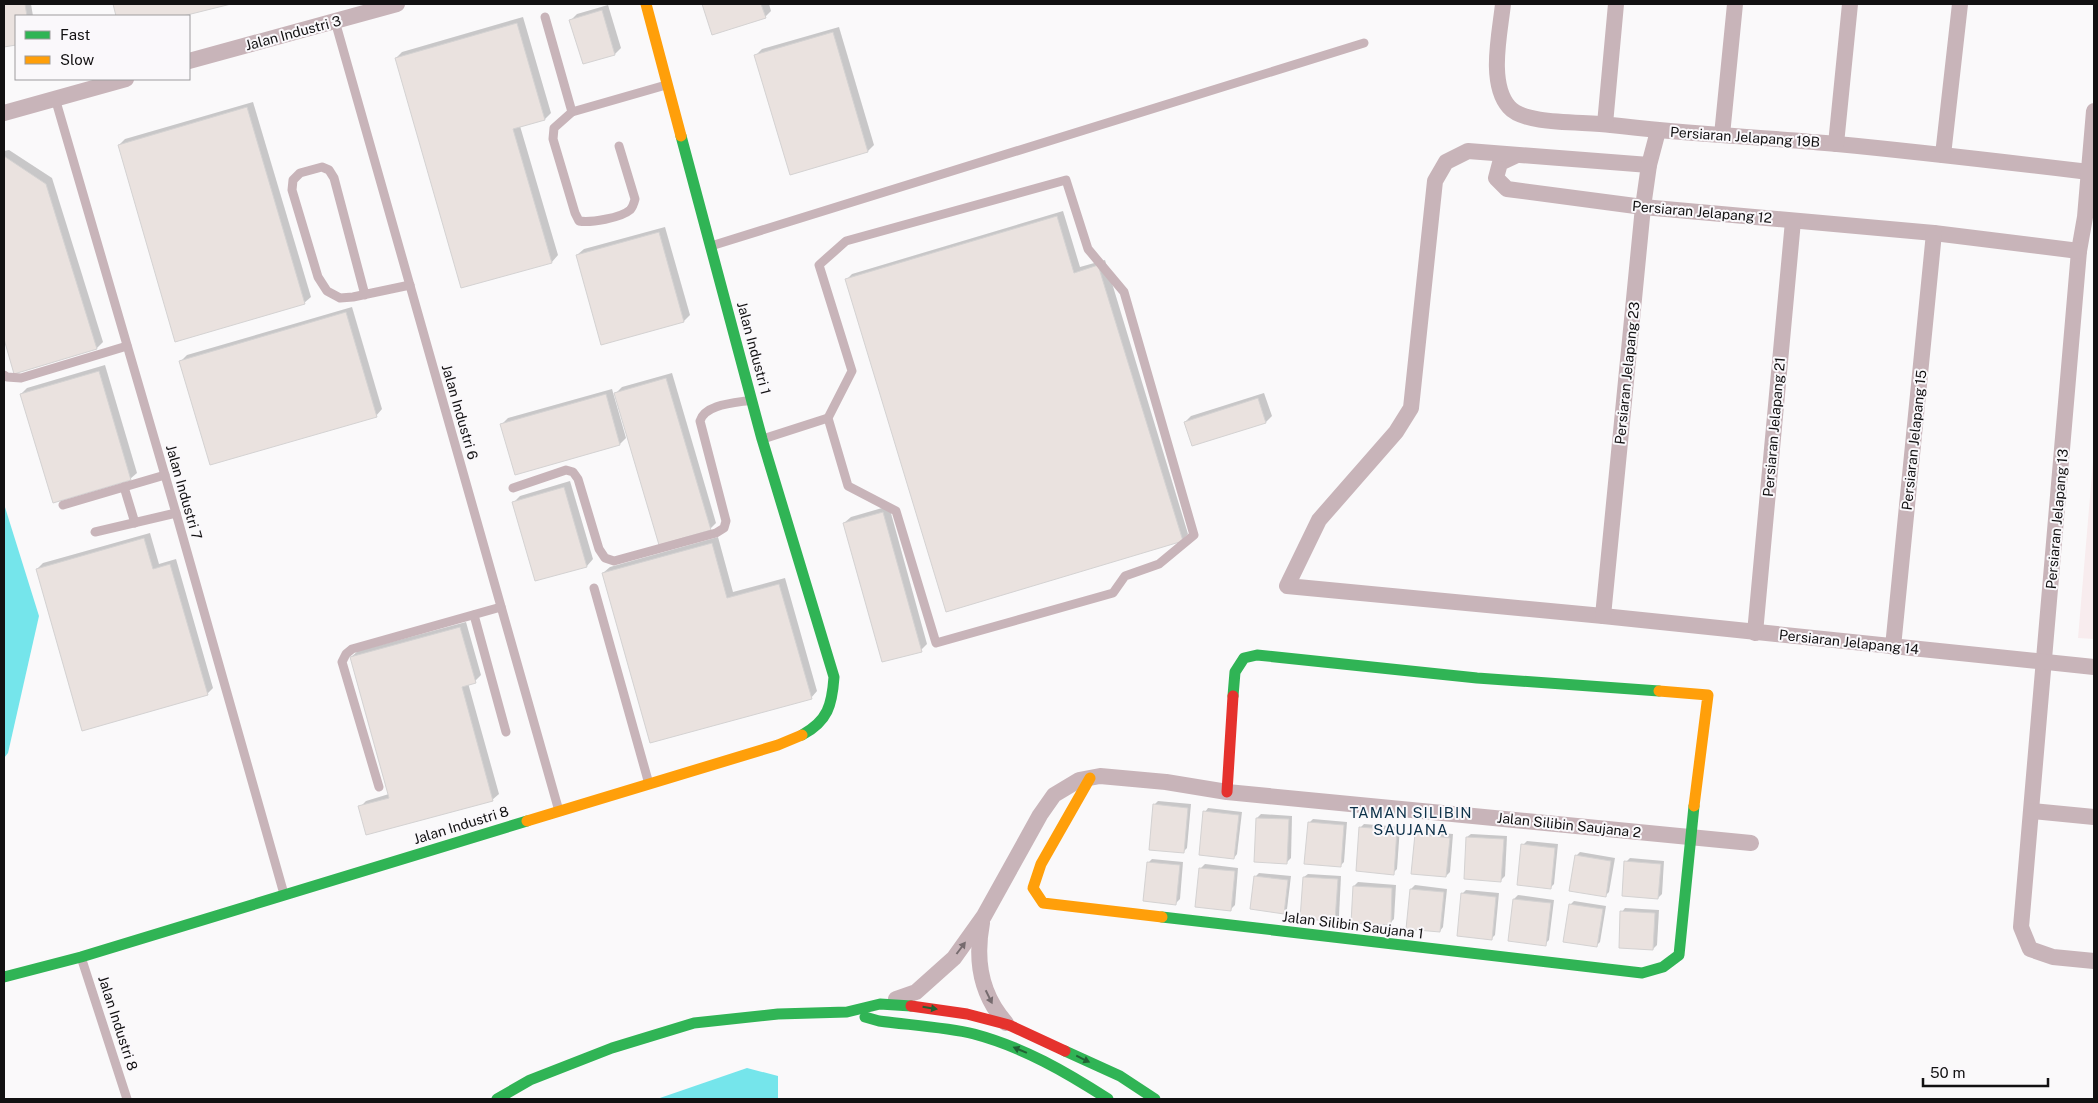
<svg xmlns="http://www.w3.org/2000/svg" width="2098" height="1103" font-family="'Public Sans',sans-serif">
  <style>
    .education { fill: #f8ecee }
    .water { fill: #75e5eb }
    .shadow { fill: #0003 }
    .building { fill: #eae2df; stroke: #d4d2d2 }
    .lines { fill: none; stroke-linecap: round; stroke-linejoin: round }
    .lane { stroke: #c8b4b9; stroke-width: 9 }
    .street { stroke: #c8b4b9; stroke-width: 16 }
    .fast { stroke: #30b455; stroke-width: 11 }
    .slow { stroke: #ff9f0a; stroke-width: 11 }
    .jam { stroke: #e5322d; stroke-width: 11 }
    .oneway { fill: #766b6e }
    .oneway2 { fill: #216234 }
    .labels { text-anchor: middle; stroke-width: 4; stroke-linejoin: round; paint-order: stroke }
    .street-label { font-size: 14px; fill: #121112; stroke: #faf8fb }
    .neighbourhood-label { font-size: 15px; letter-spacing: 1px; fill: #0d3149; stroke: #faf8fb }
  </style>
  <rect width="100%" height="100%" fill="#faf9fa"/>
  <path class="education" d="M2094 450V639L2078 638Z"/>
  <g class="water">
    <path d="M4 504 39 616 8 753 4 758Z"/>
    <path d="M747 1068 778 1076V1099H657Z"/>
  </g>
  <g class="shadow">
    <path d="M4 4H31L33 16H16V44L4 45Z"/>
    <path d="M114 4H226L178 16H117Z"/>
    <path d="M704 4H769L771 11 765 17 713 33Z"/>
    <path d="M608 5 621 48 615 54 571 20 577 14Z"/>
    <path d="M523 17 551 113 545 119 520 126 558 255 552 262 462 287 396 58 402 52Z"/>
    <path d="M839 27 874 145 868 151 756 55 762 49Z"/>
    <path d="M253 102 311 297 304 303 119 145 125 139Z"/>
    <path d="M9 150 52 178 103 342 97 348 15 373 4 334V151Z"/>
    <path d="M1063 211 1080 267 1105 260 1188 534 1182 540 846 280 852 274Z"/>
    <path d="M665 227 690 315 684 321 602 344 577 255 584 249Z"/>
    <path d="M352 307 382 409 376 416 181 361 187 355Z"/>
    <path d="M105 365 137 473 130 479 21 394 27 388Z"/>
    <path d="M672 373 716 523 710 529 616 393 622 387Z"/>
    <path d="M612 389 626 438 620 444 502 424 508 418Z"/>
    <path d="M1264 393 1272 416 1266 422 1193 445 1185 422 1191 416Z"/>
    <path d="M570 481 593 559 587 566 514 502 520 496Z"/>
    <path d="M889 506 927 644 921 650 844 523 851 517Z"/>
    <path d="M150 533 159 564 176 559 213 688 207 694 37 569 43 563Z"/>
    <path d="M718 537 733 592 785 578 817 691 811 698 603 573 610 567Z"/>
    <path d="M466 622 481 675 475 681 468 683 499 794 492 800 360 807 366 801 389 794 351 657 358 651Z"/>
    <path d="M1158 801 1191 804 1187 848 1183 852 1154 805Z"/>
    <path d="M1208 808 1242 812 1237 854 1234 858 1205 812Z"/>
    <path d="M1261 814 1292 816 1291 858 1287 862 1257 818Z"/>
    <path d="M1313 819 1347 822 1344 862 1340 866 1309 823Z"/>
    <path d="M1364 824 1400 827 1397 869 1393 873 1361 827Z"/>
    <path d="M1420 831 1453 834 1450 872 1446 876 1416 835Z"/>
    <path d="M1471 834 1507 836 1505 876 1501 880 1467 837Z"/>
    <path d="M1527 841 1558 844 1554 884 1550 888 1523 845Z"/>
    <path d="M1580 852 1615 858 1609 892 1605 896 1576 856Z"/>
    <path d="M1630 858 1664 861 1662 894 1658 898 1626 862Z"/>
    <path d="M1152 859 1183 862 1180 899 1176 903 1148 863Z"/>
    <path d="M1205 864 1238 868 1235 905 1231 909 1201 868Z"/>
    <path d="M1259 873 1291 876 1287 909 1283 912 1256 876Z"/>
    <path d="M1308 874 1341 876 1339 916 1335 920 1304 877Z"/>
    <path d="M1358 882 1396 885 1394 919 1390 923 1354 886Z"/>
    <path d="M1415 885 1447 889 1443 927 1440 931 1411 889Z"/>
    <path d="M1466 890 1499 893 1495 935 1491 939 1462 894Z"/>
    <path d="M1518 895 1554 900 1549 940 1545 944 1510 940 1514 899Z"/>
    <path d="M1574 901 1606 906 1600 942 1596 946 1570 905Z"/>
    <path d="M1625 908 1659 910 1657 945 1653 949 1622 912Z"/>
  </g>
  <g class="building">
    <path d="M4 4H25L27 16H16V45L4 47Z"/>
    <path d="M113 4H231L183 16H116Z"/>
    <path d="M702 4H761L766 18 712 35Z"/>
    <path d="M602 10 615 55 583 64 569 20Z"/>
    <path d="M517 23 545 120 513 129 552 263 461 288 395 58Z"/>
    <path d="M833 32 868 152 790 175 754 55Z"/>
    <path d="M247 107 305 304 175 342 118 145Z"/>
    <path d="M4 156 46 184 97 349 14 374 4 339Z"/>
    <path d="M1057 216 1074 273 1098 265 1183 541 946 612 845 279Z"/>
    <path d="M659 232 684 322 601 345 576 255Z"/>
    <path d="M346 312 377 417 210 465 179 361Z"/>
    <path d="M99 371 131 480 53 503 20 394Z"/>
    <path d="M666 378 711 530 659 545 614 393Z"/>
    <path d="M606 394 620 445 515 475 500 424Z"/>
    <path d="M1258 398 1266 423 1192 446 1184 422Z"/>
    <path d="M564 487 587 567 535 581 512 502Z"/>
    <path d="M883 512 922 652 882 662 843 523Z"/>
    <path d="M144 538 153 569 170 564 208 695 82 731 36 569Z"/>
    <path d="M712 543 727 598 779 584 812 699 650 743 602 573Z"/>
    <path d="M460 627 476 683 462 687 493 801 366 835 358 806 389 798 350 657Z"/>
    <path d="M1153 804 1188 808 1184 853 1149 850Z"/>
    <path d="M1203 811 1239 815 1234 859 1199 855Z"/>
    <path d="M1256 818 1289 819 1287 864 1254 862Z"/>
    <path d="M1308 822 1344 825 1341 867 1304 864Z"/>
    <path d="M1359 827 1397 830 1394 875 1356 871Z"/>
    <path d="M1415 834 1450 838 1446 877 1411 874Z"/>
    <path d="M1466 837 1504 839 1501 882 1464 879Z"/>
    <path d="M1521 844 1555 848 1551 889 1517 885Z"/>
    <path d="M1575 855 1611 861 1606 897 1569 891Z"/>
    <path d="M1624 861 1661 864 1658 899 1622 896Z"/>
    <path d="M1147 862 1180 865 1176 905 1143 901Z"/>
    <path d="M1199 868 1235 871 1231 911 1195 907Z"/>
    <path d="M1254 876 1288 880 1284 914 1250 909Z"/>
    <path d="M1303 877 1338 879 1335 921 1300 919Z"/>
    <path d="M1353 886 1392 888 1391 925 1351 923Z"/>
    <path d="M1410 889 1444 892 1440 932 1406 929Z"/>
    <path d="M1461 893 1496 897 1492 940 1457 936Z"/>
    <path d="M1513 899 1551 903 1546 946 1508 941Z"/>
    <path d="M1569 904 1603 909 1597 947 1563 942Z"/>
    <path d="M1620 911 1655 913 1653 950 1619 948Z"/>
  </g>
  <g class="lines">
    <g class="lane">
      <path d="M545 17 572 112"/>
      <path d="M335 21 559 811"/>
      <path d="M55 98 176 513 284 894"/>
      <path d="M619 146 635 199C634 203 633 207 630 210 621 218 590 223 579 221L575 213 553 139 554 128 572 112 666 85"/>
      <path d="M1066 180 1088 249 1124 292 1194 535 1159 564 1125 576 1113 593 936 643 896 511 848 486 828 418 852 371 819 265 846 241Z"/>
      <path d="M711 246 1364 43"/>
      <path d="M365 295 334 178 329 170 322 167 300 173 293 180 292 190 318 277 327 291 340 298 353 297 410 285"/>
      <path d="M4 375 7 377 21 378 127 346"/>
      <path d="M763 439 828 418"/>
      <path d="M513 488 566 470 573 472 578 479 599 549 605 558 614 561 716 533 724 528 726 521 700 421C705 404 735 403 752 400"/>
      <path d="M63 505 124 487"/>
      <path d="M135 523 124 487 165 475"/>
      <path d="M95 532 176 513"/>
      <path d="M594 588 649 784"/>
      <path d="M474 615 506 732"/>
      <path d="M379 787 342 662 346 654 352 649 501 607"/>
      <path d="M81 957 127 1099"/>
    </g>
    <g class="street">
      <path d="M1503 4C1500 33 1488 83 1509 107 1525 126 1586 121 1611 125 1686 134 1762 137 1837 144 1921 152 2005 162 2089 172"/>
      <path d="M189 61 397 4"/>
      <path d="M2094 111 2085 217 2079 251 2021 927 2030 949 2053 957 2094 961"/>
      <path d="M4 113 126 79"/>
      <path d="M1605 124 1616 4"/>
      <path d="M1722 135 1735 4"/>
      <path d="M1836 144 1850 4"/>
      <path d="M1517 155 1500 163 1496 178 1507 189 1643 207 1934 233 2079 251"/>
      <path d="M1943 155 1960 4"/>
      <path d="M1649 165 1468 151 1446 162 1435 181 1411 408 1396 432 1319 520 1287 586 1603 616 2094 667"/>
      <path d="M1603 616 1643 207 1649 165 1658 131"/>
      <path d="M1755 633 1793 221"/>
      <path d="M1893 647 1934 233"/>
      <path d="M2032 811 2094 817"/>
      <path d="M982 923C975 960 980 994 1006 1023"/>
      <path d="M896 999 916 992 954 958 984 916 1040 815 1054 795 1079 780 1100 776 1166 782 1227 792 1751 843"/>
    </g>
    <g class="fast">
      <path d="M681 136 762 439 834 677C832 705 828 721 802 735"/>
      <path d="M1233 696 1235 672 1244 658 1257 655 1477 678 1659 691"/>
      <path d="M1162 917 1642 973 1663 967 1679 955 1694 806"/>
      <path d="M4 977 81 957 527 821"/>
      <path d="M865 1017 879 1021C909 1025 945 1027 974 1034 1023 1047 1066 1072 1108 1099"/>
      <path d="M1065 1051 1120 1076 1155 1099"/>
      <path d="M497 1099 530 1080 612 1048 694 1023 778 1014 847 1012 880 1004 911 1006"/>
    </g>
    <g class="slow">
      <path d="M646 4 681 136"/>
      <path d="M1659 691 1708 695 1694 806"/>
      <path d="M1090 778 1041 864 1033 888 1043 903 1162 917"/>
      <path d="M527 821 778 745 802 735"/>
    </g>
    <g class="jam">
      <path d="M1227 792 1233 696"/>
      <path d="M911 1006 967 1014 1009 1025 1065 1051"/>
    </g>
  </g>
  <defs><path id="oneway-solid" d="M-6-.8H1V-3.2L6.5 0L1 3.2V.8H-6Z" transform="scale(1.25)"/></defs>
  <g class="oneway">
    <use href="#oneway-solid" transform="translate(961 948) rotate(-53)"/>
    <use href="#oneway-solid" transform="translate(989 997) rotate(64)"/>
  </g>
  <g class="oneway2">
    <use href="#oneway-solid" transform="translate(930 1008) rotate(9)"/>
    <use href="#oneway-solid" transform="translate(1020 1050) rotate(-157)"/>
    <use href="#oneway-solid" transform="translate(1083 1059) rotate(26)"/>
  </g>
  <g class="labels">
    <g class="street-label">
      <text transform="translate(293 33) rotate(-15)" y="5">Jalan Industri 3</text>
      <text transform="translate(1745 137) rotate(4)" y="5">Persiaran Jelapang 19B</text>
      <text transform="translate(1702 212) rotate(5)" y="5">Persiaran Jelapang 12</text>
      <text transform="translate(754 348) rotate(75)" y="5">Jalan Industri 1</text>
      <text transform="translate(1627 373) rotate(-84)" y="5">Persiaran Jelapang 23</text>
      <text transform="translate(460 412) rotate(74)" y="5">Jalan Industri 6</text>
      <text transform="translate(1774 427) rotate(-85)" y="5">Persiaran Jelapang 21</text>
      <text transform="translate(1914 440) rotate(-84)" y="5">Persiaran Jelapang 15</text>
      <text transform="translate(184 492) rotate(74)" y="5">Jalan Industri 7</text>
      <text transform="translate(2057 519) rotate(-85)" y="5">Persiaran Jelapang 13</text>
      <text transform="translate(1849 642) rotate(6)" y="5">Persiaran Jelapang 14</text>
      <text transform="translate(461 825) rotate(-17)" y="5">Jalan Industri 8</text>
      <text transform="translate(1569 825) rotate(6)" y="5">Jalan Silibin Saujana 2</text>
      <text transform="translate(1353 925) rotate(7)" y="5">Jalan Silibin Saujana 1</text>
      <text transform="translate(118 1023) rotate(72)" y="5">Jalan Industri 8</text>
    </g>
    <g class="neighbourhood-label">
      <text x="1411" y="818">TAMAN SILIBIN<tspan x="1411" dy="17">SAUJANA</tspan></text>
    </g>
  </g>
  <rect width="2098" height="1103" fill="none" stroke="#121112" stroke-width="10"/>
  <rect x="15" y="15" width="175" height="65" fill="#faf8fb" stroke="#9d9c9e"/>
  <rect x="25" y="31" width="25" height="8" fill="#30b455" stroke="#9d9c9e"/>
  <text x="60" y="40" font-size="15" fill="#121112">Fast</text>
  <rect x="25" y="56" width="25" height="8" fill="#ff9f0a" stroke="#9d9c9e"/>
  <text x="60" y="65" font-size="15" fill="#121112">Slow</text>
  <path d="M1923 1078v8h125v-8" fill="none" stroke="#121112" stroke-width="2.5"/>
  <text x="1930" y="1078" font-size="15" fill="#121112" stroke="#faf8fb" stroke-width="4" paint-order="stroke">50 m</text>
</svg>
